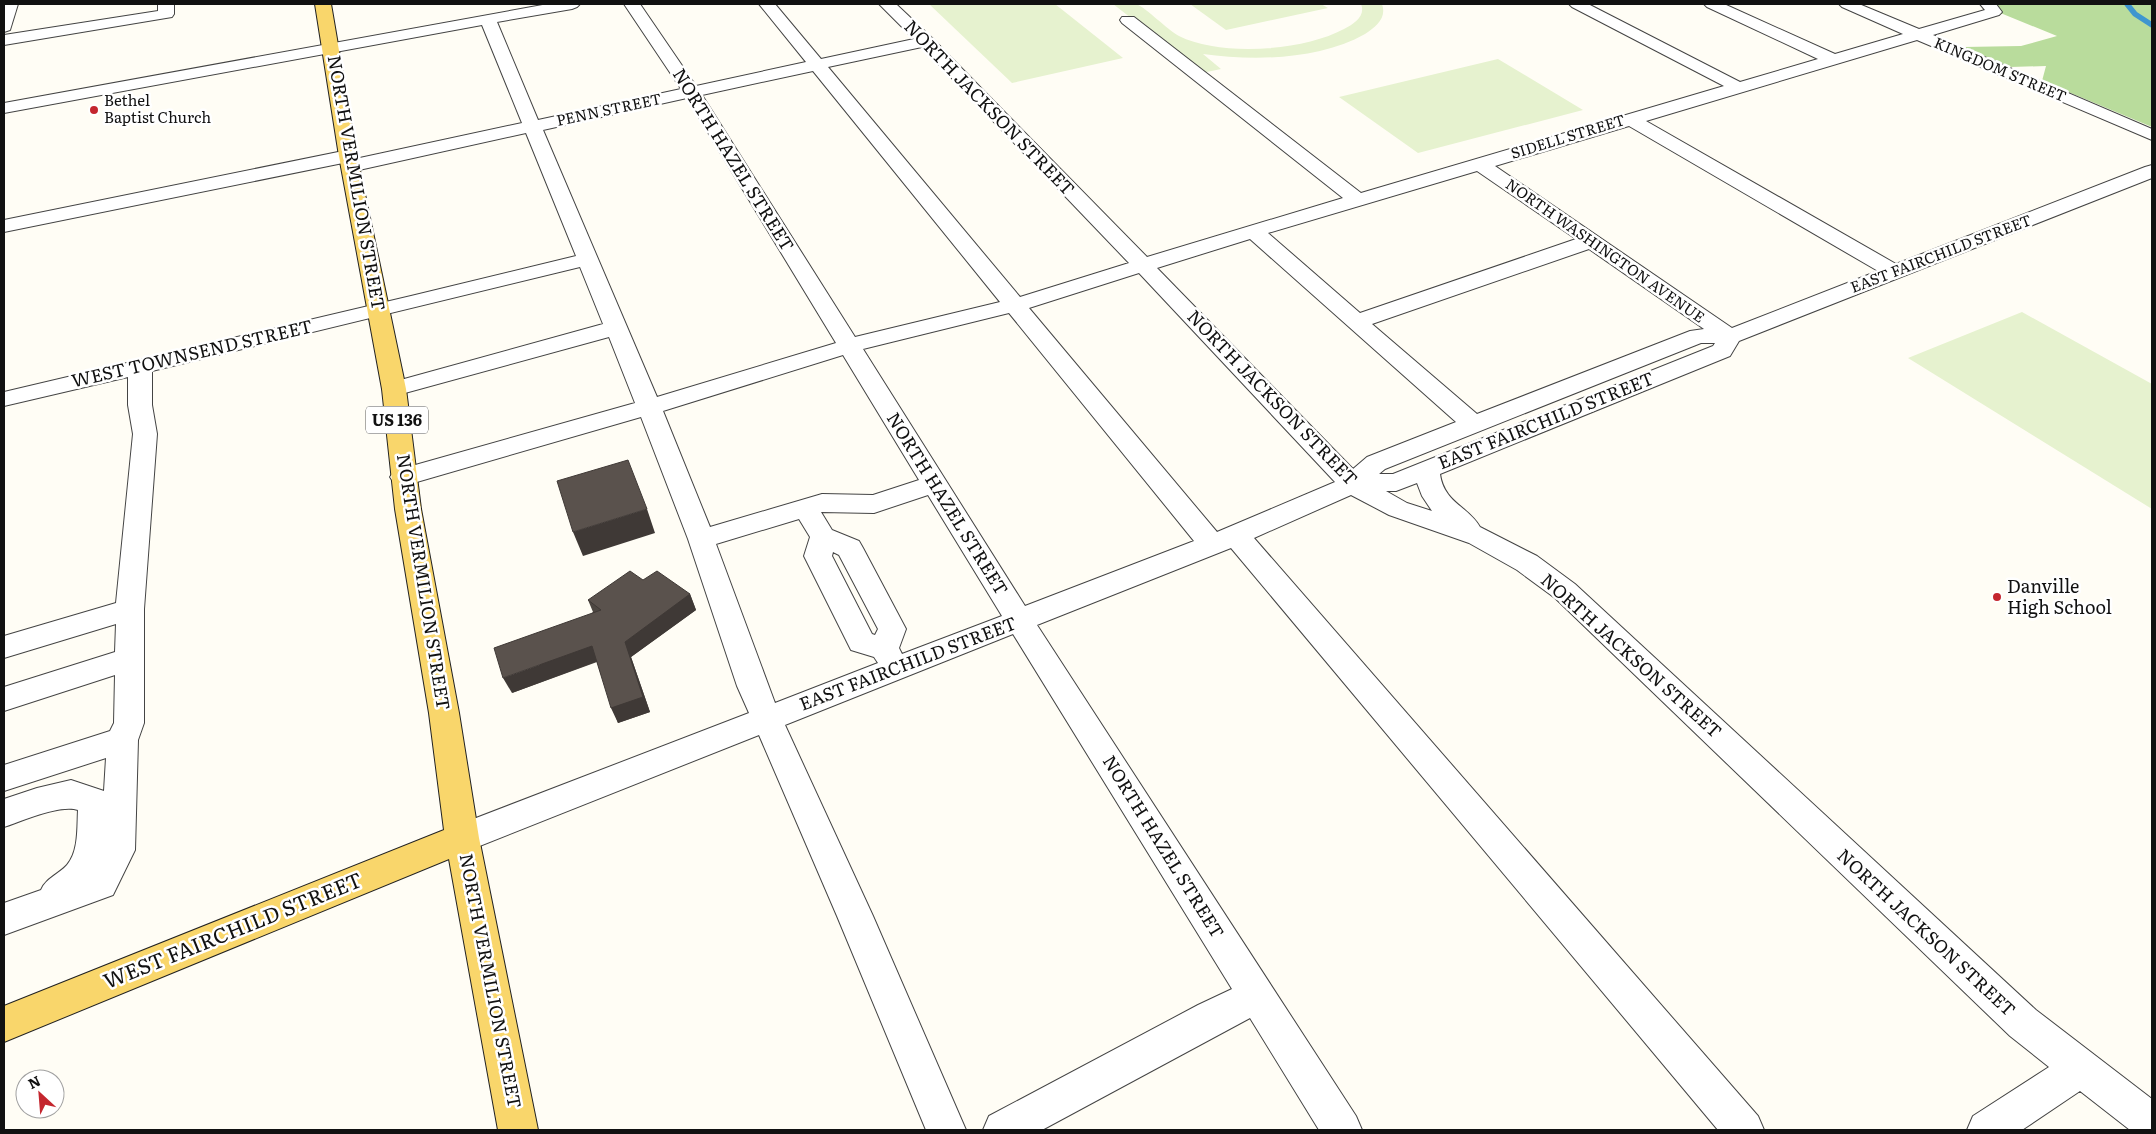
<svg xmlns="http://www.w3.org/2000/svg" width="2156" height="1134" font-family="Literata,serif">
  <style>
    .forest { fill: #b9dc9c }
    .pitch { fill: #e6f2cf }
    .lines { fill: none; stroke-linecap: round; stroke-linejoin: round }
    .stream { stroke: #3f96cf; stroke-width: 5.5 }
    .minor-casing { stroke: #444; stroke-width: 2 }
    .major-casing { stroke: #222; stroke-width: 2 }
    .minor { fill: #fff; fill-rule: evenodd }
    .major { fill: #f9d66b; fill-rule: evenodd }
    .wall { fill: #4d4742 }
    .shaded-wall { fill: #3f3936 }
    .building { fill: #5a524d; stroke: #3f3936 }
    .poi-dot { fill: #c4262e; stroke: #fff; stroke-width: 2 }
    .labels { text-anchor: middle; stroke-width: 5; stroke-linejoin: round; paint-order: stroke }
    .far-street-label { font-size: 15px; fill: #111; stroke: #fff }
    .far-poi-label { font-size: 15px; fill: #111; stroke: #fff; text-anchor: start }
    .shield { fill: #fff; stroke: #585858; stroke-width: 1 }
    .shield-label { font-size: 16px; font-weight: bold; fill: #111 }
    .street-label { font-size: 18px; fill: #111; stroke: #fff }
    .poi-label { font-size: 18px; fill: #111; stroke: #fff; text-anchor: start }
    .near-street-label { font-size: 21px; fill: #111; stroke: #fff }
  </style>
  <rect width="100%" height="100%" fill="#fffdf5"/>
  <path class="forest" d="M1988 4H2152V127L2042 81 2046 66 2010 67 1964 47 2021 46 2057 36 1998 12Z"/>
  <g class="pitch">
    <path d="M929 4H1055L1123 58 1012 83Z"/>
    <path d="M1113 4C1119 4 1130 2 1136 4 1147 8 1166 29 1179 36 1221 57 1303 51 1344 29 1354 24 1366 16 1361 4H1382C1387 18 1376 27 1365 34 1319 60 1254 61 1203 54L1221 69 1202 73Z"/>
    <path d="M1190 4H1321L1328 8 1226 30Z"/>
    <path d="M1498 59 1583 110 1418 153 1339 97Z"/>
    <path d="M2022 312 2152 384V509L1908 358Z"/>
  </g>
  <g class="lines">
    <path class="stream" d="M2127 4 2135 14 2152 25"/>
    <g class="minor-casing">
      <g id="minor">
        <path d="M4 4H18L10 30 4 32Z"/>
        <path d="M158 4H174V14L172 17 4 45V35L158 11Z"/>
        <path d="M548 4H580L577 7 572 9 497 22 538 120 681 89 624 4H640L696 86 806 62 759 4H775L821 59 914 39 879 4H896L932 38 1147 257 1343 198 1122 23 1120 20 1122 17H1134L1361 193 1724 86 1572 7 1569 4H1588L1740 82 1818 59 1707 7 1704 4H1724L1835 54 1903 34 1842 7 1839 4H1859L1919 29 1985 10 1980 4H1996L2002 12 1999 15 1933 35 2152 129V140L1917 40 1646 121 1896 264 2145 167 2152 165V178L1739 341 1730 356 1440 474C1444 503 1468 506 1480 527L1537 556 1575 584 2036 1010 2152 1099V1130H2130L2080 1091 2022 1130H1967L1973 1116 2049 1067 2010 1036 1555 598 1517 570 1469 543 1389 515 1351 495 1254 538 1758 1116 1764 1130H1718L1231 548 1037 625 1356 1116 1362 1130H1319L1250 1018 1042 1130H983L989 1116 1198 1005 1232 989 1013 634 785 725 873 916 966 1130H926L837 916 759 735 462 853 450 848 445 838 450 828 749 713 737 686 688 539 641 417 403 486 394 483 390 477 394 471 635 403 609 337 394 396 386 394 382 389 386 384 603 324 580 267 152 371V405L157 434 144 609V723L138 740 135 850 113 895 4 935V903L41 890C46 878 59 874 67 865 79 851 77 827 78 810 60 804 22 821 4 827V799L37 788 71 780 104 791 106 758 4 791V765L110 731 114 723 115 675 4 711V687L115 652 116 624 4 658V636L116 603 133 434 128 405V377L4 406V392L411 296 576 256 526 133 350 172 343 170 341 166 343 163 4 232V220L348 150 355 152 357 156 355 159 522 123 482 25 4 113V103ZM922 47 1129 263 1020 297 828 67ZM813 71 1000 302 855 337 702 95ZM687 98 836 343 657 397 543 130ZM1629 126 1878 271 1732 328 1495 166ZM1477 171 1576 239 1360 313 1268 233ZM1250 239 1456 422 1367 457 1353 469 1157 268ZM1589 249 1704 329 1690 331 1477 414 1372 324ZM1139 273 1335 482 1217 532 1029 308ZM1009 313 1194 541 1025 606 863 349ZM1701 343H1715L1713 346 1393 474H1379L1385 469ZM843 355 919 480 873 495 822 494 710 527 663 411ZM1417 483 1422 496 1432 511 1407 503 1386 491H1396ZM928 495 1002 616 902 654 899 648 906 629 863 548 859 541 832 530 821 512 874 513ZM799 519 810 537 804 556 851 650 874 657 878 663 775 703 716 544ZM833 552 839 555 878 629 875 635 872 634 832 556Z"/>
      </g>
    </g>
    <g class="major-casing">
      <path id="major" d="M315 4H331L357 156 406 389 421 509 459 713 479 838 538 1130H498L449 859 4 1042V1006L444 830 429 713 395 509 382 389 339 156Z"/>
    </g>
    <use href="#minor" class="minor"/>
    <use href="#major" class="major"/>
  </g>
  <path class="wall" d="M643 580 690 594 696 610 631 657 650 712 618 723 597 662 512 693 593 612 588 600Z"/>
  <g class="shaded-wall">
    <path d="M647 509 655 533 583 556 573 532Z"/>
    <path d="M690 594 696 610 631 657 650 712 618 723 611 708 625 642Z"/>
    <path d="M592 646 598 661 512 693 503 678Z"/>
  </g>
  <g class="building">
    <path d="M628 460 647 509 573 532 557 481Z"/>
    <path d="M630 571 643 580 657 571 690 594 625 642 643 697 611 708 592 646 503 678 494 648 601 610 588 600Z"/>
  </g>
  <g class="poi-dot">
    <circle cx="94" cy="110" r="5"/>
    <circle cx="1997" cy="597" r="5"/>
  </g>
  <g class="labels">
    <g class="far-street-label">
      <text transform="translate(2000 70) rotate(23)" y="5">KINGDOM STREET</text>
      <text transform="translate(609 110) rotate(-12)" y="5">PENN STREET</text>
      <text transform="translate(1568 137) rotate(-17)" y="5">SIDELL STREET</text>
      <text transform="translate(1605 251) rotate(35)" y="5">NORTH WASHINGTON AVENUE</text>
      <text transform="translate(1941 254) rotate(-21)" y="5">EAST FAIRCHILD STREET</text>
    </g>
    <g class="far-poi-label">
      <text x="104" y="106">Bethel<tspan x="104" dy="17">Baptist Church</tspan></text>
    </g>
    <rect class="shield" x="366" y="406.5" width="62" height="27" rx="4"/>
    <g class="shield-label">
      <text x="397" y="426">US 136</text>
    </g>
    <g class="street-label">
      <text transform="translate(989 108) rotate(46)" y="6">NORTH JACKSON STREET</text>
      <text transform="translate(733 160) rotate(58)" y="6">NORTH HAZEL STREET</text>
      <text transform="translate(356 183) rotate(80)" y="6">NORTH VERMILION STREET</text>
      <text transform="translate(192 354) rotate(-13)" y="6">WEST TOWNSEND STREET</text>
      <text transform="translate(1272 398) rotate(46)" y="6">NORTH JACKSON STREET</text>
      <text transform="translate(1546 421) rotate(-22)" y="6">EAST FAIRCHILD STREET</text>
      <text transform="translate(947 504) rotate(58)" y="6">NORTH HAZEL STREET</text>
      <text transform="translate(423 582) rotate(81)" y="6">NORTH VERMILION STREET</text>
      <text transform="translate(1631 656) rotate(42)" y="6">NORTH JACKSON STREET</text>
      <text transform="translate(908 664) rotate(-21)" y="6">EAST FAIRCHILD STREET</text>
      <text transform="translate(1163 847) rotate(58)" y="6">NORTH HAZEL STREET</text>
      <text transform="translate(1926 933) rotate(43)" y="6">NORTH JACKSON STREET</text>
      <text transform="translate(490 981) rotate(79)" y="6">NORTH VERMILION STREET</text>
    </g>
    <g class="poi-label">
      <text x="2007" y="593">Danville<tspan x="2007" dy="21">High School</tspan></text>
    </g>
    <g class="near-street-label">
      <text transform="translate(233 931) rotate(-22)" y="7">WEST FAIRCHILD STREET</text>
    </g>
  </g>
  <rect width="2156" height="1134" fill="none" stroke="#111111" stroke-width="10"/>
  <g transform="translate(40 1094) rotate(334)"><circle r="24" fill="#ffffff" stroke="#a0a0a0"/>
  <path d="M0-4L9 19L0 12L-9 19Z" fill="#c4262e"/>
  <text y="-8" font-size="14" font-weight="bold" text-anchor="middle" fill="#111111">N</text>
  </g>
</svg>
